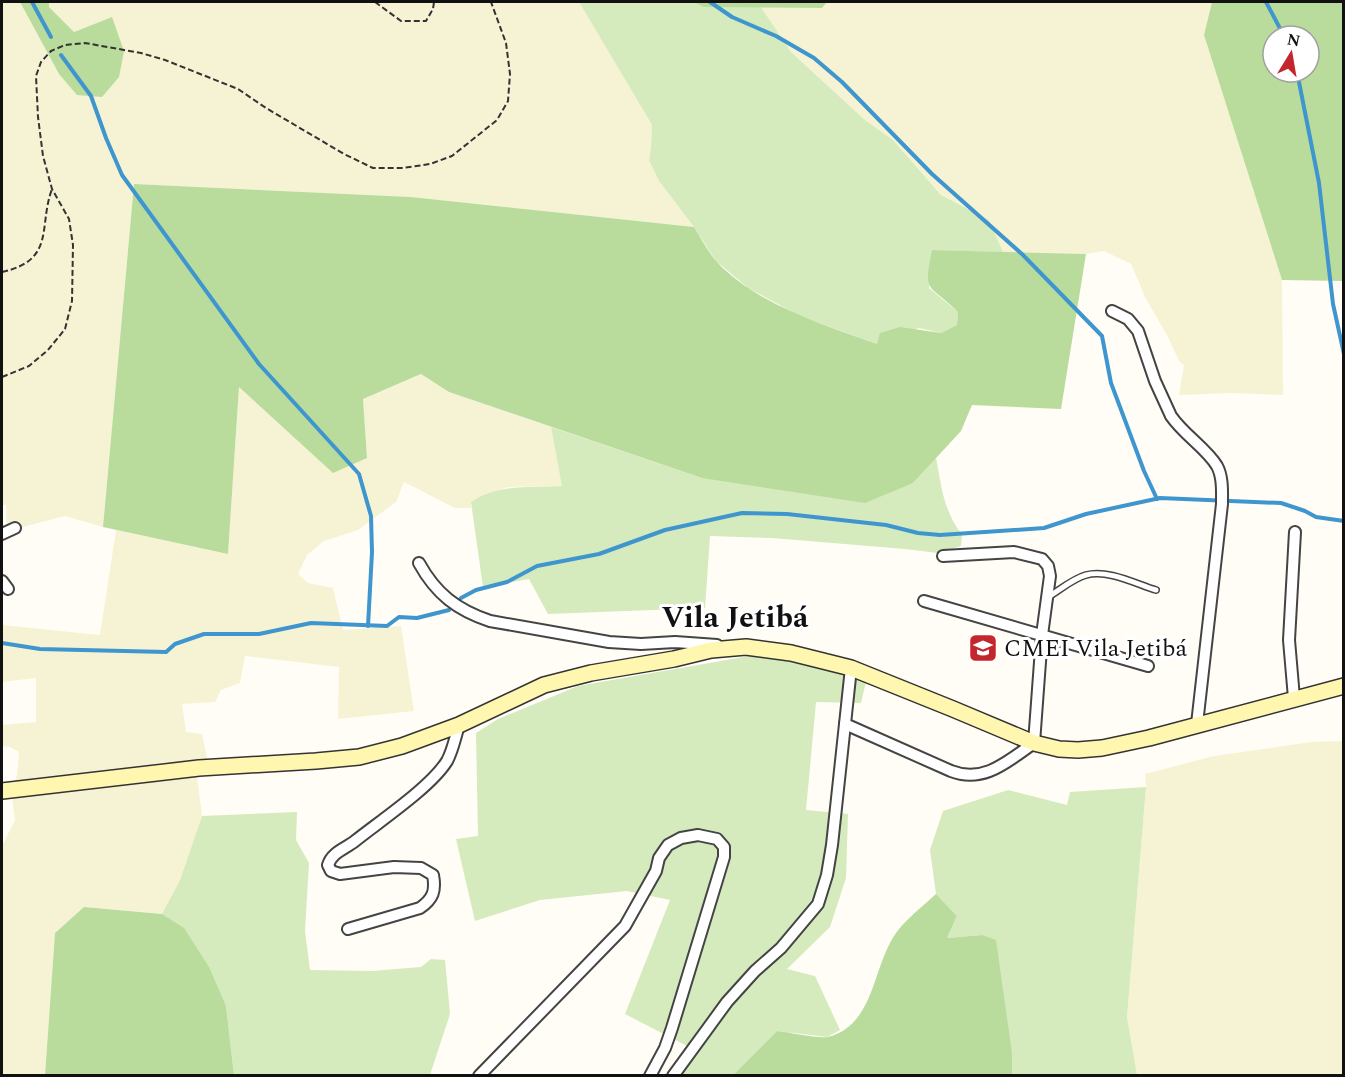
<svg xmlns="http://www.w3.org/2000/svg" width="1345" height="1077" font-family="Spectral,serif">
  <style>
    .farmland { fill: #f6f3d4 }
    .green { fill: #d5ebbd }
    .forest { fill: #b9dc9c; fill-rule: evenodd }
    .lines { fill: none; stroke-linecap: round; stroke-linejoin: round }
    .stream { stroke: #3f96cf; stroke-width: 4 }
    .lane-casing { stroke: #444; stroke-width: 8 }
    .street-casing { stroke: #444; stroke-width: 14 }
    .secondary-casing { stroke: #333; stroke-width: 18 }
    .path { stroke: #333; stroke-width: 2; stroke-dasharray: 6 3; stroke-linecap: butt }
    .lane { stroke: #fff; stroke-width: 5 }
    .street { stroke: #fff; stroke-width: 10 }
    .secondary { stroke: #fff6b0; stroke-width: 15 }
    .labels { text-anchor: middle; stroke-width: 6; stroke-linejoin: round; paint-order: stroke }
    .poi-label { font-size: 24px; fill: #111; stroke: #fff; text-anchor: start }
    .district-label { font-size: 30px; font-weight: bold; fill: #111; stroke: #fff }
  </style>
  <rect width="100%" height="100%" fill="#fffdf5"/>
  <g class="farmland">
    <path d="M2 2H20L59 74 112 17 74 32 49 7V2H579L652 125 651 147 649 160 659 181 694 227 411 197 134 184 103 527 65 516 7 531 6 505H2Z"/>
    <path d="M827 2H1212L1204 35 1282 280 1283 395 1230 393 1179 395 1184 365 1179 361 1168 337 1146 299 1131 264 1104 251 1086 254 1003 252 989 220 941 195 893 140 865 120 791 52 761 7 822 8Z"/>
    <path d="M422 374 449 392 551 427 563 486 508 487 479 497 471 502V508H455L404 482 396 502 358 530 324 541 307 555 298 574 308 583 333 588 343 630 401 626 414 711 338 719 339 667 245 656 240 683 221 690 215 702 182 704 186 732 202 734 209 767 196 769 202 816 180 880 162 914 84 907 55 933 45 1075H2V846L15 820 11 791 17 775 19 752 10 747 2 746V725L36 722V678L2 682V625L100 635 116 530 228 554 239 387 367 458 363 399Z"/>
    <path d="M1343 741V1075L1137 1076 1127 1017 1146 787 1145 774 1214 756 1311 742Z"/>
  </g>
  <g class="green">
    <path d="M579 2H693L703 7H761L791 52 865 120 893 140 941 195 989 220 1003 252 932 250 929 288 958 312 957 325 941 333 919 328 877 344 800 316 748 288 716 261 694 227 659 181 649 160 651 147 652 125Z"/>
    <path d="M551 427 702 478 913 483 936 458C942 489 943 509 962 535L961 546 938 553 905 549 772 538 710 536 705 608 548 614 529 579 483 587 471 502C498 483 531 488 562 486Z"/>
    <path d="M755 655 788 657 868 673 861 703 816 702 806 810 848 814 846 878 830 927 787 969 815 976 840 1030 827 1037 777 1031 733 1075H682L687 1046 625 1014 670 900 627 891 540 900 475 921 456 839 478 836 476 733 498 719 578 686Z"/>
    <path d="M1146 787 1127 1017 1137 1075H1012V1053L982 935 947 938 957 916 936 894 930 850 943 811 1008 790 1067 805 1070 792Z"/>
    <path d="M297 812 296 840 309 863 305 931 310 970 372 971 421 967 431 959 445 960 450 1014 430 1075H234L226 1006 184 929 162 914 180 880 202 816Z"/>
  </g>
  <g class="forest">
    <path d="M20 2H49V7L74 32 112 17 124 51 119 77 102 97 77 95 59 74Z"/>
    <path d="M693 2H827L822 8 703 7Z"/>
    <path d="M1212 2H1343V281L1282 280 1204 35ZM1273 36H1309V72H1273Z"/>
    <path d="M134 184 411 197 694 227C701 238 708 252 717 262 756 304 824 325 877 344L880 333 900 327 941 333 957 325 958 312C928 282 923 295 932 250L1086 254 1061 409 972 405 961 431 913 483 865 503 702 478 449 392 421 374 363 399 367 458 333 473 239 387 228 554 103 527Z"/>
    <path d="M936 894 957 916 947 938 982 935 996 940 1012 1053V1075H733L777 1031C788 1032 819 1039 828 1037 875 1025 872 967 896 933 906 919 923 906 936 894Z"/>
    <path d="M84 907 162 914 184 928 209 967 226 1006 234 1075H45L55 933Z"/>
  </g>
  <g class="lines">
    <g class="stream">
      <path d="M32 2 51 37"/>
      <path d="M710 2 732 17 776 36 814 58 842 82 932 174 1023 255 1102 336 1111 383 1144 471 1157 499"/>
      <path d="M1266 2 1284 36"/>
      <path d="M61 55 91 96 106 138 122 175 259 364 359 474 371 516 372 552 368 626"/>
      <path d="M1297 72 1319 183 1333 304 1344 354"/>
      <path d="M461 598 476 590 507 582 537 566 599 554 665 530 742 513 787 514 886 525 918 533 940 535 1044 528 1086 514 1160 498 1281 503 1305 511 1316 517 1344 521"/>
      <path d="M2 643 40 649 166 652 175 644 204 634H259L311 623 387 626 399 617 417 618 449 610"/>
    </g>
    <g class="lane-casing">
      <path id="lane" d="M1048 597C1060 590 1072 579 1086 575 1108 569 1136 584 1156 590"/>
    </g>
    <g class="street-casing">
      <g id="street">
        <path d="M1112 311 1128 319 1138 331 1155 381 1171 416C1184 435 1206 448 1217 466 1223 477 1222 492 1222 504L1197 724"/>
        <path d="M2 534 15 528"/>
        <path d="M419 563C436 594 457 610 490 621L609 642 641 644 675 642 717 645"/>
        <path d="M2 581 8 589"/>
        <path d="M924 601 1148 666"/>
        <path d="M851 668 845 724 951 771C984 784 1008 761 1034 743L1042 635 1050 576 1048 566 1042 559 1014 552 943 556"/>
        <path d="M1294 698 1289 640 1295 532"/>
        <path d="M348 929 420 908C433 899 436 891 433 875L421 868 394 867 340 874 331 871 328 865C332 852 345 849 355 841 380 821 431 787 447 761 453 750 455 738 459 725"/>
        <path d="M479 1076 625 926 656 871 659 858 668 845 681 838 698 835 717 839 724 847V857L672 1028 665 1048 650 1076"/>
        <path d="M673 1076 727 1002 755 971 781 948 818 904 827 875 832 845 845 724"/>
      </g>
    </g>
    <g class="secondary-casing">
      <path id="secondary" d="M2 791 199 768 316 761 359 757 402 746 459 725 544 685 591 673 674 659 711 650 746 647 791 653 851 668 953 709 1034 743 1059 749 1078 750 1102 748 1149 738 1344 686"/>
    </g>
    <g class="path">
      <path d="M375 2 401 21H426L433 9 434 2"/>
      <path d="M2 272C56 260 38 227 52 189"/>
      <path d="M2 377 29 366 48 350 65 329 72 301 73 245 69 219 52 189 43 156 38 117 36 76 41 62 51 51 65 45 85 43 141 53 165 60 238 89 266 108 344 154 373 168H403L430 164 452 156 497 120 508 101 510 74 506 43 491 2"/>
    </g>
    <use href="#lane" class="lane"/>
    <use href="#street" class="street"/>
    <use href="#secondary" class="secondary"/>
  </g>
  <defs>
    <g id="school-square" transform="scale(1.5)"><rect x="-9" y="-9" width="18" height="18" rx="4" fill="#c4262e" stroke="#fff"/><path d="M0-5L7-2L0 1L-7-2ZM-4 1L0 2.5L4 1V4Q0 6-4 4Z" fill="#fff"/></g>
  </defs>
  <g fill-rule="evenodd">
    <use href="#school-square" x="983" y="648"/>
  </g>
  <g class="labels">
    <g class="poi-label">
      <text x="1004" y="656">CMEI Vila Jetibá</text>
    </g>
    <g class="district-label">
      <text x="735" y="627">Vila Jetibá</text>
    </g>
  </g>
  <rect width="1345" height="1077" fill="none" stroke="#111111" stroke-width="6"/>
  <g transform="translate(1291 54) rotate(11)"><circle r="28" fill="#ffffff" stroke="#a0a0a0" stroke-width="1.5"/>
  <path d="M0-4.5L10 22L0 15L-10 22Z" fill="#c4262e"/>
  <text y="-9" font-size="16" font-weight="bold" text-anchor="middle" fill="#111111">N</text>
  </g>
</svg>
